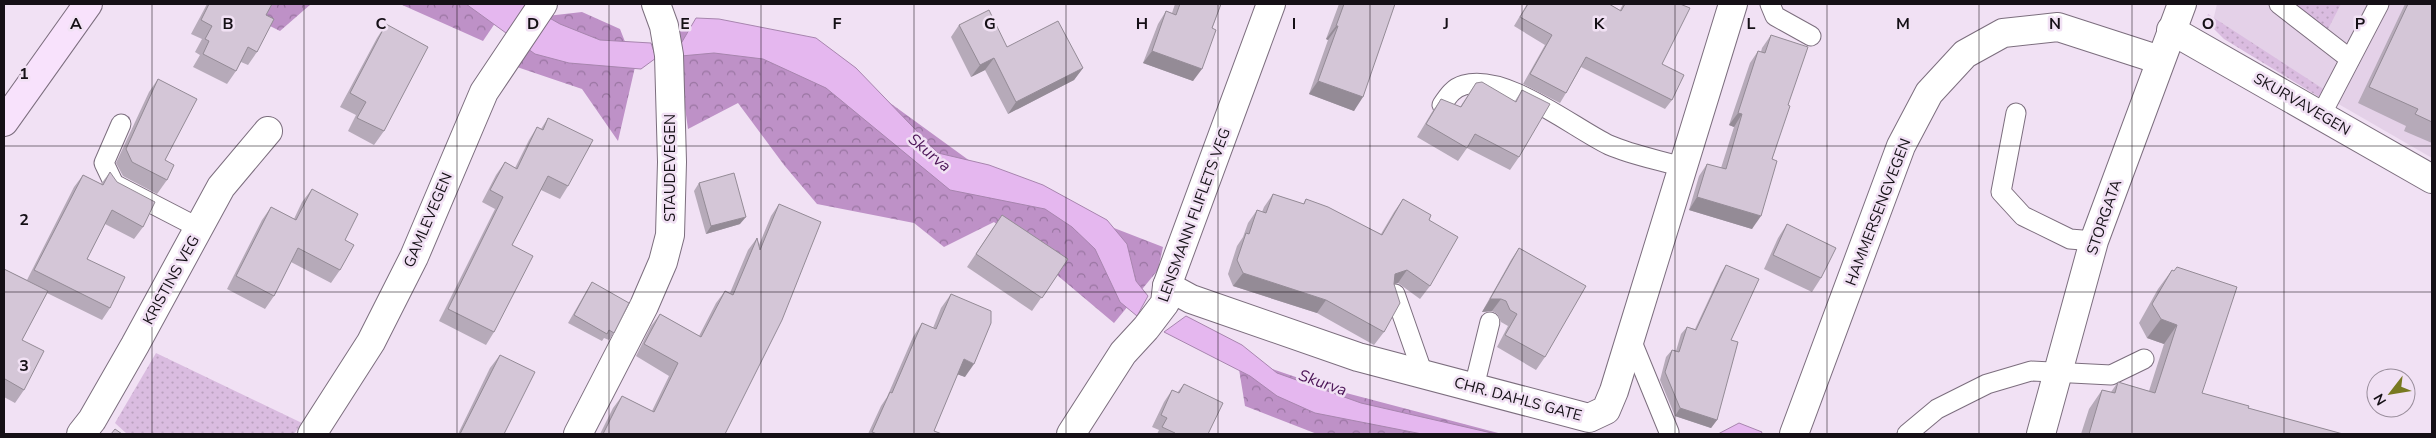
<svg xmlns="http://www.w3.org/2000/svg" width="2436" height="438" font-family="'Nunito Sans',sans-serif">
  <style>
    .built { fill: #e4d1e8 }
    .grass { fill: url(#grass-dots) }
    .forest { fill: url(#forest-crowns) }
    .water { fill: #e5b7ef; stroke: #a785ae }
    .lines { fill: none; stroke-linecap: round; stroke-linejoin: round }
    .lane-casing { stroke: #7c6e7e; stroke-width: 21 }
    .street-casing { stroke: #7c6e7e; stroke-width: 30 }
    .secondary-casing { stroke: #7c6e7e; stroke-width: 30 }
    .lane { stroke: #fff; stroke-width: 19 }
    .street { stroke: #fff; stroke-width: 28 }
    .secondary { stroke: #f8e2fc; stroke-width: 28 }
    .wall { fill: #b6aab9 }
    .shaded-wall { fill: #948b96 }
    .building { fill: #d4c6d7; stroke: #948b96 }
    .grid { fill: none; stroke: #151016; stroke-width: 1; stroke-opacity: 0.55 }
    .labels { text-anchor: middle; stroke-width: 5; stroke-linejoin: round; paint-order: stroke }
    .street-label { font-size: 15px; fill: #151016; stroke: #f1e1f4 }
    .water-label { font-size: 16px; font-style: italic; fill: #4b1456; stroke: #f1e1f4 }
    .grid-label { font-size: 16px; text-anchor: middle; font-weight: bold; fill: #151016; stroke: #f1e1f4; stroke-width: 5; stroke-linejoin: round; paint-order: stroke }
  </style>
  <defs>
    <pattern id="grass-dots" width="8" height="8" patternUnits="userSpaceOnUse" patternTransform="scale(1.25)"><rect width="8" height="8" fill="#dabce0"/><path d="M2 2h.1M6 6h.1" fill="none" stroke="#baa1bf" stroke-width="1.8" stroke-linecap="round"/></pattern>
    <pattern id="forest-crowns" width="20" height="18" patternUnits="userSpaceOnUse" patternTransform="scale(1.25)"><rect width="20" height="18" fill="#be91c7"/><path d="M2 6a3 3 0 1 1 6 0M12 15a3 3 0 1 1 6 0" fill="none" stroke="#9975a1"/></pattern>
  </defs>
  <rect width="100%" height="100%" fill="#f1e1f4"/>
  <path class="built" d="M2217 4H2432V158L2290 76 2213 21Z"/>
  <g class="grass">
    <path d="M2285 4H2341L2327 31Z"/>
    <path d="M2208 14 2331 94 2324 100 2224 39 2206 21Z"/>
    <path d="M156 353 302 423 294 434H127L115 423Z"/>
  </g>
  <g class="forest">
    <path d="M226 4H311L280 31Z"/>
    <path d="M400 4H508L483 41Z"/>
    <path d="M582 12 620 29 635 67 618 141 582 89 517 67 547 16Z"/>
    <path d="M688 27 767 38 835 63 1003 185 1163 247 1158 270 1114 323 994 222 944 247 914 223 817 204 784 165 738 103 688 129 674 30Z"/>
    <path d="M1237 357 1331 389 1502 434H1317L1245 406Z"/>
  </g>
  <g class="water">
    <path d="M466 4H525L560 24 600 40 651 43 656 58 641 69 569 63 535 54Z"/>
    <path d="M696 18 719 19 816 38 856 68 938 153 989 165 1043 185 1107 220 1127 244 1136 281 1148 296 1137 316 1120 302 1095 249 1072 227 1045 209 950 190 826 88 763 59 714 53 681 56 679 47Z"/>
    <path d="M1186 316 1242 345 1277 373 1361 403 1496 434H1422L1315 413 1277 396 1250 376 1164 332Z"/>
    <path d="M1739 423 1762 432 1761 434H1718Z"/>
  </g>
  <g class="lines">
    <g class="lane-casing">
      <g id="lane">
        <path d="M1770 4 1775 16 1811 36"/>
        <path d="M2279 4 2350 59"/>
        <path d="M1442 105C1448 96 1453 88 1464 85 1506 73 1572 127 1609 145 1632 155 1659 160 1682 167"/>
        <path d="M2016 113 2001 192 2023 216 2070 239 2094 241"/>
        <path d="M2321 115 2379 4"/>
        <path d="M121 124 104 163 114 184 199 228"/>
        <path d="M1395 294 1423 374"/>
        <path d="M1630 337 1669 432"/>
        <path d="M1474 387 1490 322"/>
        <path d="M1907 434 1937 409 1987 384 2031 371 2111 375 2144 359"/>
      </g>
    </g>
    <g class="street-casing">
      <g id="street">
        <path d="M2171 30 2432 179"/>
        <path d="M1167 286 1191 299 1358 357 1589 418 1606 410 1614 391 1733 4"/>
        <path d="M81 434 92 420 135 345 221 187 268 131"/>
        <path d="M312 434 371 342 414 257 484 92 543 4"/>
        <path d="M578 434 644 306 663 262 670 235 672 162 669 55 664 26 656 4"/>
        <path d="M1071 434 1123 353 1146 328 1165 303 1167 286 1271 4"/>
        <path d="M1794 434 1901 146 1929 93 1965 54 2003 33 2058 27 2160 60"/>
        <path d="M2041 434 2094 241 2182 4"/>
      </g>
    </g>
    <g class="secondary-casing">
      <path id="secondary" d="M4 122 88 4"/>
    </g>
    <use href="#lane" class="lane"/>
    <use href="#street" class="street"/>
    <use href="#secondary" class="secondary"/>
  </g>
  <g class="wall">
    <path d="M207 4H272L266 15 257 52 248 65 241 62 236 71 227 84 193 67 200 55 195 52 202 39 191 34Z"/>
    <path d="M1175 4H1221L1193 81 1143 63 1158 24 1166 11 1172 13Z"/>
    <path d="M1339 4H1395L1354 111 1309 94 1328 40 1326 39Z"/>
    <path d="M1527 4H1609L1620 10 1623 4H1680L1662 64 1672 100 1665 109 1581 67 1566 93 1560 103 1523 84 1545 45 1514 26Z"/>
    <path d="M2405 4H2432V143L2404 131 2406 126 2358 103Z"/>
    <path d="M386 24 384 131 374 145 348 131 356 115 340 107 377 38Z"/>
    <path d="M959 25 1007 47 1083 68 1074 80 1008 114 985 70 971 77 951 37Z"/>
    <path d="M1771 35 1788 105 1752 229 1689 210 1699 176 1707 164 1721 168 1734 127 1729 125 1750 63 1758 51 1761 52 1762 48Z"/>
    <path d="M158 79 167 180 157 194 123 176 116 163 149 92Z"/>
    <path d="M1476 83 1515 101 1522 90 1519 157 1510 170 1467 148 1458 161 1417 137 1432 112 1441 99 1460 107Z"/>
    <path d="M548 118 568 186 560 199 541 190 512 245 494 332 486 345 439 321 495 209 482 202 496 175 505 162 515 168 529 140 537 127 541 129Z"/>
    <path d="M110 172 143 227 134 239 105 224 87 259 110 308 102 320 47 293 22 340 24 390 15 403 4 397V269L27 280 74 187 83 175 101 184Z"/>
    <path d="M699 183 740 224 706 234 694 191Z"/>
    <path d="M312 189 345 240 340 270 331 283 291 262 274 296 265 309 227 289 262 220 271 207 294 219 302 202Z"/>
    <path d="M1273 194 1303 204 1306 199 1381 234 1394 212 1403 199 1429 220 1430 286 1420 299 1398 283 1394 284 1384 332 1374 345 1317 313 1233 286 1228 274 1237 246 1243 237 1248 223 1257 210 1262 212 1264 207Z"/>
    <path d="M779 204 725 434H600L613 408 622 396 652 411 669 376 636 356 651 326 660 314 699 336 716 303 725 291 730 293 748 250 757 238 759 245 771 216Z"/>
    <path d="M1787 224 1821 278 1812 292 1764 269 1778 238Z"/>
    <path d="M993 228 1068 259 1032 311 967 267Z"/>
    <path d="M1519 248 1545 357 1536 370 1497 347 1508 326 1501 322 1497 314 1492 311 1482 312 1511 260Z"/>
    <path d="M1726 265 1731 340 1717 420 1711 428 1675 416 1660 380 1666 357 1672 350 1676 351 1681 334 1687 327 1695 329 1721 273Z"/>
    <path d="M2172 270 2202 393 2248 408 2343 434H2081L2089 409 2102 390 2111 392 2118 382 2149 391 2164 344 2147 338 2139 323 2158 289Z"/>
    <path d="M592 282 614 333 609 340 604 338 602 341 568 323 587 290Z"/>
    <path d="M951 294 965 377 957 374 934 431 942 434H868L881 406 887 397 913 337 922 323 933 328 941 308Z"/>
    <path d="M500 355 504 434H458L490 368Z"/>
    <path d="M1184 384 1208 434H1157L1159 430 1152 427 1164 402 1172 390 1177 393Z"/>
  </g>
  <g class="shaded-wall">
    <path d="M1336 26H1338L1328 40 1326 39Z"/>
    <path d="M1152 51 1202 69 1193 81 1143 63Z"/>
    <path d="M994 58 985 70 971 77 980 65Z"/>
    <path d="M1083 68 1074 80 1008 114 1016 102Z"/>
    <path d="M1318 81 1363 97 1354 111 1309 94Z"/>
    <path d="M1738 113 1742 114 1734 127 1729 125Z"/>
    <path d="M1697 197 1761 216 1752 229 1689 210Z"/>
    <path d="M746 217 740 224 706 234 711 226Z"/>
    <path d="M1407 270 1398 283 1386 287 1395 274Z"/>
    <path d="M1243 273 1326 300 1317 313 1233 286Z"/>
    <path d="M1490 299H1501L1492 311 1482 312Z"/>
    <path d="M2161 319 2177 325 2164 344 2147 338Z"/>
    <path d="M964 359 974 364 965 377 954 373Z"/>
    <path d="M1680 408 1717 420 1711 428 1675 416Z"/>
  </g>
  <g class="building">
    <path d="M209 4H272L266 15 274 19 257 52 248 47 236 71 203 54 209 41 205 39 212 26 201 20Z"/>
    <path d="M1180 4H1221L1212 28 1216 30 1202 69 1152 51 1166 11 1176 15Z"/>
    <path d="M1344 4H1395L1363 97 1318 81 1338 26H1336Z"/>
    <path d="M1528 4H1609L1621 11 1625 4H1680L1690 8 1662 64 1684 75 1672 100 1586 57 1566 93 1530 74 1552 35 1520 17Z"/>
    <path d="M2408 4H2432V122L2415 114 2418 109 2369 87Z"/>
    <path d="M989 10 1007 47 1058 21 1083 68 1016 102 994 58 980 65 959 25Z"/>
    <path d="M386 24 428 47 384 131 357 118 366 102 350 93Z"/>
    <path d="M1771 35 1808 47 1788 105 1790 106 1772 159 1777 161 1761 216 1697 197 1707 164 1726 169 1742 114 1738 113 1758 51 1765 53Z"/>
    <path d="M158 79 197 99 165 160 174 165 167 180 132 162 126 149Z"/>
    <path d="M1482 82 1516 102 1522 90 1550 104 1519 157 1475 134 1467 148 1426 124 1441 99 1461 107 1476 83Z"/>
    <path d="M548 118 593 140 568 186 548 176 512 245 533 256 494 332 448 309 503 197 490 190 505 162 517 169 537 127 543 130Z"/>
    <path d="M110 172 117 182 155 202 143 227 112 210 87 259 125 277 110 308 34 270 83 175 103 185Z"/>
    <path d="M734 173 746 217 711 226 699 183Z"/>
    <path d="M312 189 358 214 345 240 354 245 340 270 298 248 274 296 236 276 271 207 296 220Z"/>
    <path d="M1273 194 1304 204 1306 199 1328 207 1382 235 1403 199 1431 215 1429 220 1458 237 1430 286 1407 270 1395 274 1394 284 1400 303 1384 332 1326 300 1243 273 1237 260 1246 233 1249 234 1257 210 1266 213Z"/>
    <path d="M779 204 821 222 782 320 725 434H603L622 396 654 412 678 363 644 344 660 314 701 337 725 291 733 295 757 238 760 250Z"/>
    <path d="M1002 215 1068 259 1042 298 976 254Z"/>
    <path d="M1787 224 1836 248 1821 278 1773 255Z"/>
    <path d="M1519 248 1586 286 1545 357 1505 335 1517 314 1510 310 1506 301 1501 299H1490Z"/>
    <path d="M1726 265 1759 279 1731 340 1738 342 1717 420 1680 408 1665 372 1672 350 1679 352 1687 327 1696 330Z"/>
    <path d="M2177 267 2237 287 2202 393 2249 406 2248 408 2343 434H2089L2102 390 2115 393 2118 382 2155 393 2177 325 2161 319 2152 304 2172 270 2174 271Z"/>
    <path d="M4 269 48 291 22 340 44 351 24 390 5 379 4 381Z"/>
    <path d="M592 282 629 303 614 333 609 330 607 334 574 315Z"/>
    <path d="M951 294 991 311V323L974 364 964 359 934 431 942 434H877L872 432 890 392 892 393 922 323 936 329Z"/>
    <path d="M500 355 535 372 504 434H460Z"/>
    <path d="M1184 384 1223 403 1208 434H1175V433L1162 427 1167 418 1161 415 1172 390 1179 393Z"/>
    <path d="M115 429 122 434H111Z"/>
  </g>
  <path class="grid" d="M152 4V434M304 4V434M457 4V434M609 4V434M761 4V434M914 4V434M1066 4V434M1218 4V434M1370 4V434M1522 4V434M1675 4V434M1827 4V434M1979 4V434M2132 4V434M2284 4V434M4 146H2432M4 292H2432"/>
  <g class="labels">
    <g class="street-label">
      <text transform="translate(2302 104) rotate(30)" y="5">SKURVAVEGEN</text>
      <text transform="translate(670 168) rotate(-90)" y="5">STAUDEVEGEN</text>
      <text transform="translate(1878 212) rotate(-69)" y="5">HAMMERSENGVEGEN</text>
      <text transform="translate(1194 215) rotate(-70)" y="5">LENSMANN FLIFLETS VEG</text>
      <text transform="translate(2104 217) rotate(-71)" y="5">STORGATA</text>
      <text transform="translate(428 220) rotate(-67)" y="5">GAMLEVEGEN</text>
      <text transform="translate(171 280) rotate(-61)" y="5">KRISTINS VEG</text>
      <text transform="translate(1518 399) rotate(15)" y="5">CHR. DAHLS GATE</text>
    </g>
    <g class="water-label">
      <text transform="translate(930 152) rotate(40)" y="6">Skurva</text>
      <text transform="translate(1323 382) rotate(19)" y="6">Skurva</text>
    </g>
  </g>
  <g class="grid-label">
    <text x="76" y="29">A</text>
    <text x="228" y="29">B</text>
    <text x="381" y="29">C</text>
    <text x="533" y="29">D</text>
    <text x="685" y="29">E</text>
    <text x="837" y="29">F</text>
    <text x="990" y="29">G</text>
    <text x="1142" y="29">H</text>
    <text x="1294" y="29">I</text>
    <text x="1446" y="29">J</text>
    <text x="1599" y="29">K</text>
    <text x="1751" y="29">L</text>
    <text x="1903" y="29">M</text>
    <text x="2055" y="29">N</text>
    <text x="2208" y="29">O</text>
    <text x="2360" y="29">P</text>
    <text x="24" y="79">1</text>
    <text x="24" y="225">2</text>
    <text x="24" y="371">3</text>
  </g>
  <rect width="2436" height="438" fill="none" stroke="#151016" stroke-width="10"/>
  <g transform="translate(2391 393) rotate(239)"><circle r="24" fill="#f1e1f4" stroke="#998d9b"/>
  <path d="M0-4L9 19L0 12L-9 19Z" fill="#787921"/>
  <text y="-8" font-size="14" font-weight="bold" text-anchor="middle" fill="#151016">N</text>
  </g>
</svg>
